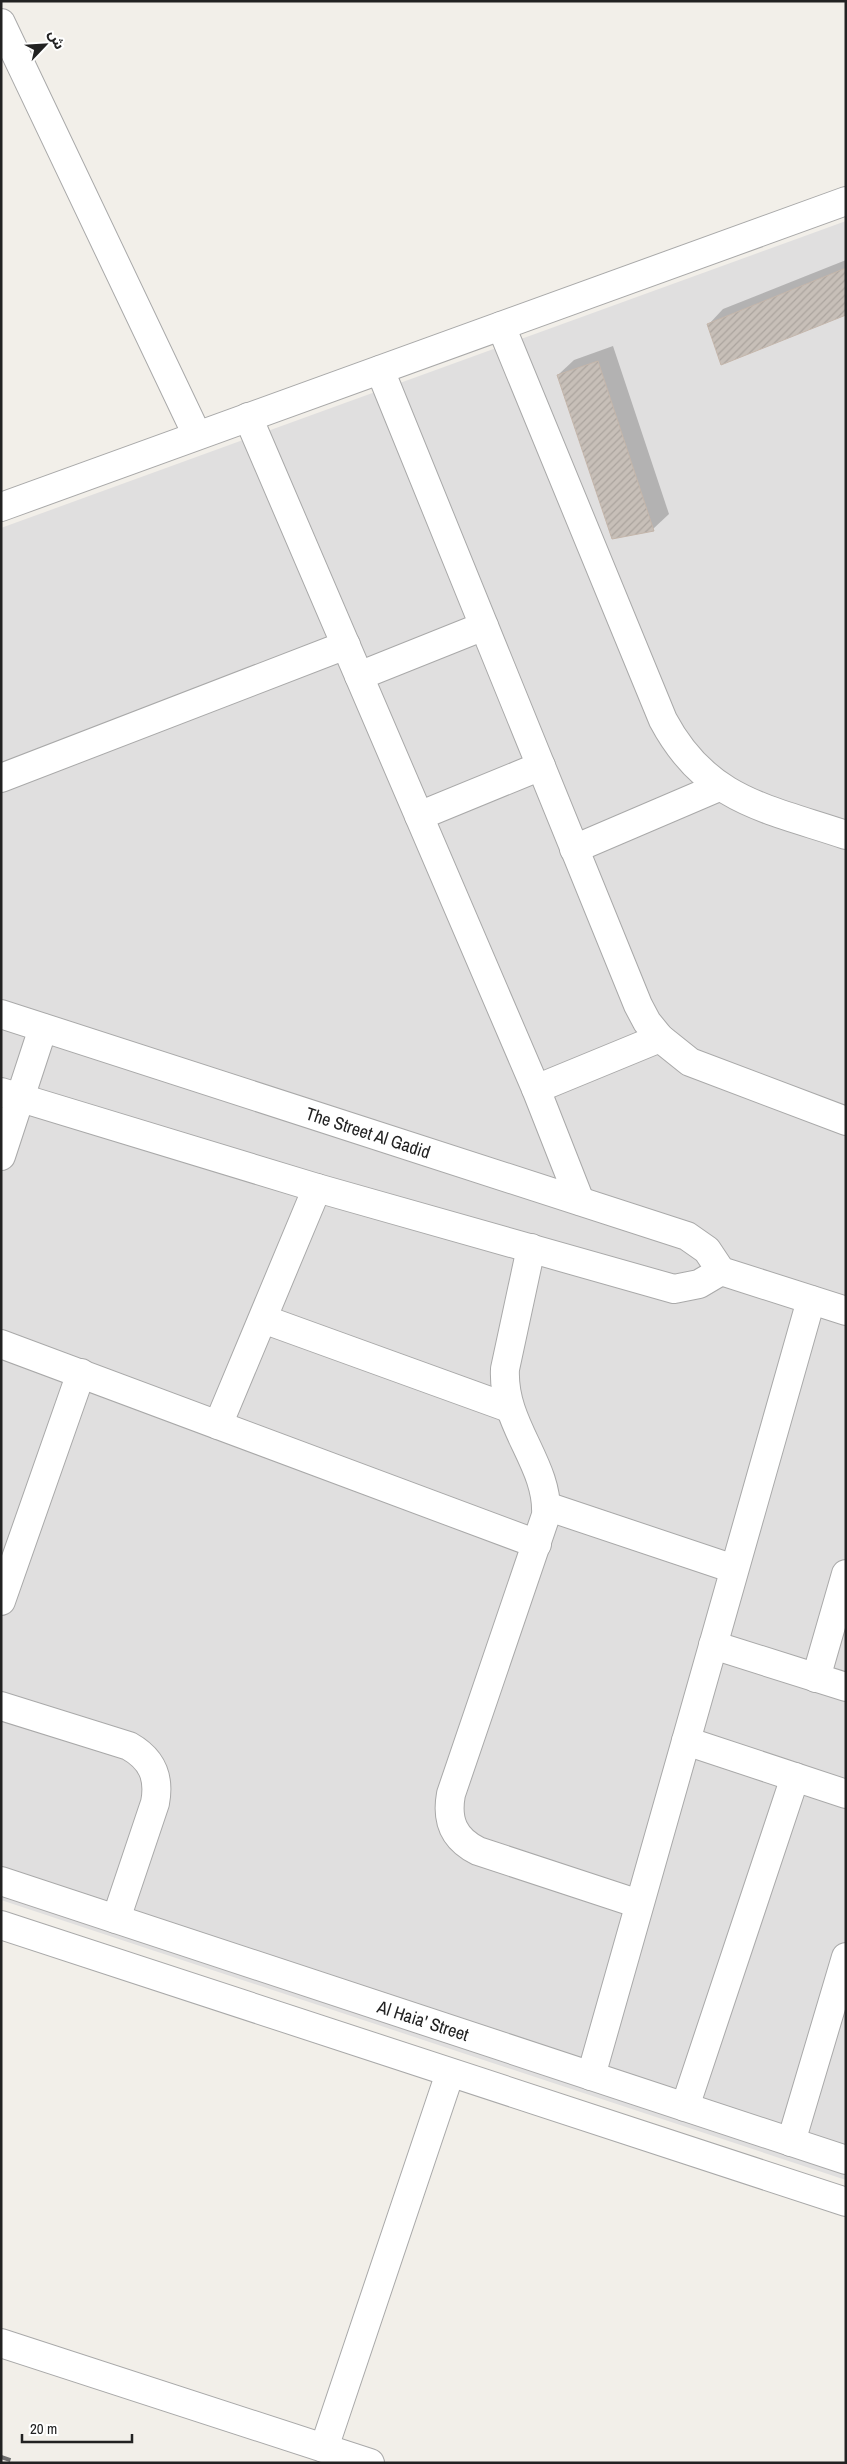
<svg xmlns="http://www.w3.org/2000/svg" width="847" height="2464" font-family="'Archivo Narrow','Noto Sans Arabic',sans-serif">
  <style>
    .residential { fill: #e0dfdf }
    .shadow { fill: #0003 }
    .building { fill: url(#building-hatch); stroke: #c4b6ab }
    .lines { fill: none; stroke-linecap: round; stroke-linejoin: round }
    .minor-casing { stroke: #a9a9a9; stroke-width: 30 }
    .minor { stroke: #fff; stroke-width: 28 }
    .rail { stroke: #707070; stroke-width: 4; stroke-dasharray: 10 10; stroke-linecap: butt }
    .labels { text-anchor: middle; stroke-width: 5; stroke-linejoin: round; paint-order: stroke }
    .street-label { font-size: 18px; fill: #222; stroke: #fff }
  </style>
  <defs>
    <pattern id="building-hatch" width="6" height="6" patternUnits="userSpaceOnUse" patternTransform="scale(1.25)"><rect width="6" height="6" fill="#c7bfb8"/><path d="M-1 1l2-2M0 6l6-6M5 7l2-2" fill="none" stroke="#aba49e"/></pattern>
  </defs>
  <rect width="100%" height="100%" fill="#f2efe9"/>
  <path class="residential" d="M846 221V2180L1 1900V528Z"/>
  <g class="shadow">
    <path d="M846 260V314L708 325 723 309Z"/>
    <path d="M613 346 669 514 653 529 558 375 574 360Z"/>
  </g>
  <g class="building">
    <path d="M846 268V315L721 365 707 324Z"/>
    <path d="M598 361 654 531 612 539 557 375Z"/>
  </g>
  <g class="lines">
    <g class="minor-casing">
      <g id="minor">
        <path d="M1 23 197 435"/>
        <path d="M501 326 663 720C706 801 766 808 846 835"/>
        <path d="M380 370 638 1005 647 1022 660 1038 690 1062 846 1121"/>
        <path d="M248 417 536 1089 580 1201"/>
        <path d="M1 507 846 201"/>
        <path d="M359 676 484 626"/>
        <path d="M1 778 346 645"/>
        <path d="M419 816 541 766"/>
        <path d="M574 849 719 787"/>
        <path d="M1 1014 687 1236 707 1250 721 1271 846 1311"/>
        <path d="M536 1089 660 1038"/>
        <path d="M1 1092 317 1188 674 1289 699 1284 721 1271"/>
        <path d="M1 1156 43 1028"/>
        <path d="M531 1248 505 1369C502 1425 549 1464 546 1515L451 1794C446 1821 454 1839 478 1851L639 1904"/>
        <path d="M263 1319 509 1408"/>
        <path d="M1 1344 537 1544"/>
        <path d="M218 1425 317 1188"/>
        <path d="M546 1506 734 1569"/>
        <path d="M1 1601 81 1373"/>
        <path d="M713 1645 846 1687"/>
        <path d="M816 1678 846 1574"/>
        <path d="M1 1706 129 1746C152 1759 160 1777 155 1803L116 1919"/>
        <path d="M686 1741 846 1794"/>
        <path d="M1 1881 846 2160"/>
        <path d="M1 1925 846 2202"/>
        <path d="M591 2076 811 1300"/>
        <path d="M685 2107 795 1777"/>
        <path d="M791 2142 846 1957"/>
        <path d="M1 2343 370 2463"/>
        <path d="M324 2448 450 2073"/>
      </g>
    </g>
    <use href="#minor" class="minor"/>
    <path class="rail" d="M1 2457 19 2463"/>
  </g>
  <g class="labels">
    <g class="street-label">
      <text transform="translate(368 1133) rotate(18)" y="6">The Street Al Gadid</text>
      <text transform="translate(423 2021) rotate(18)" y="6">Al Haia' Street</text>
    </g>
  </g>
  <rect width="847" height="2464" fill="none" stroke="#222222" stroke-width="5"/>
  <g transform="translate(45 45) rotate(65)" stroke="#ffffff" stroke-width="4" paint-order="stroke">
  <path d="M0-4L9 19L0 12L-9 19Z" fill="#222222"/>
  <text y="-8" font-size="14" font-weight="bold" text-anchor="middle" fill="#222222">ش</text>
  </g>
  <path d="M22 2434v8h110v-8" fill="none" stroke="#222222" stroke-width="2.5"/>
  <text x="30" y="2434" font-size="15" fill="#222222" stroke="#ffffff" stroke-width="4" paint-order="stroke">20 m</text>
</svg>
